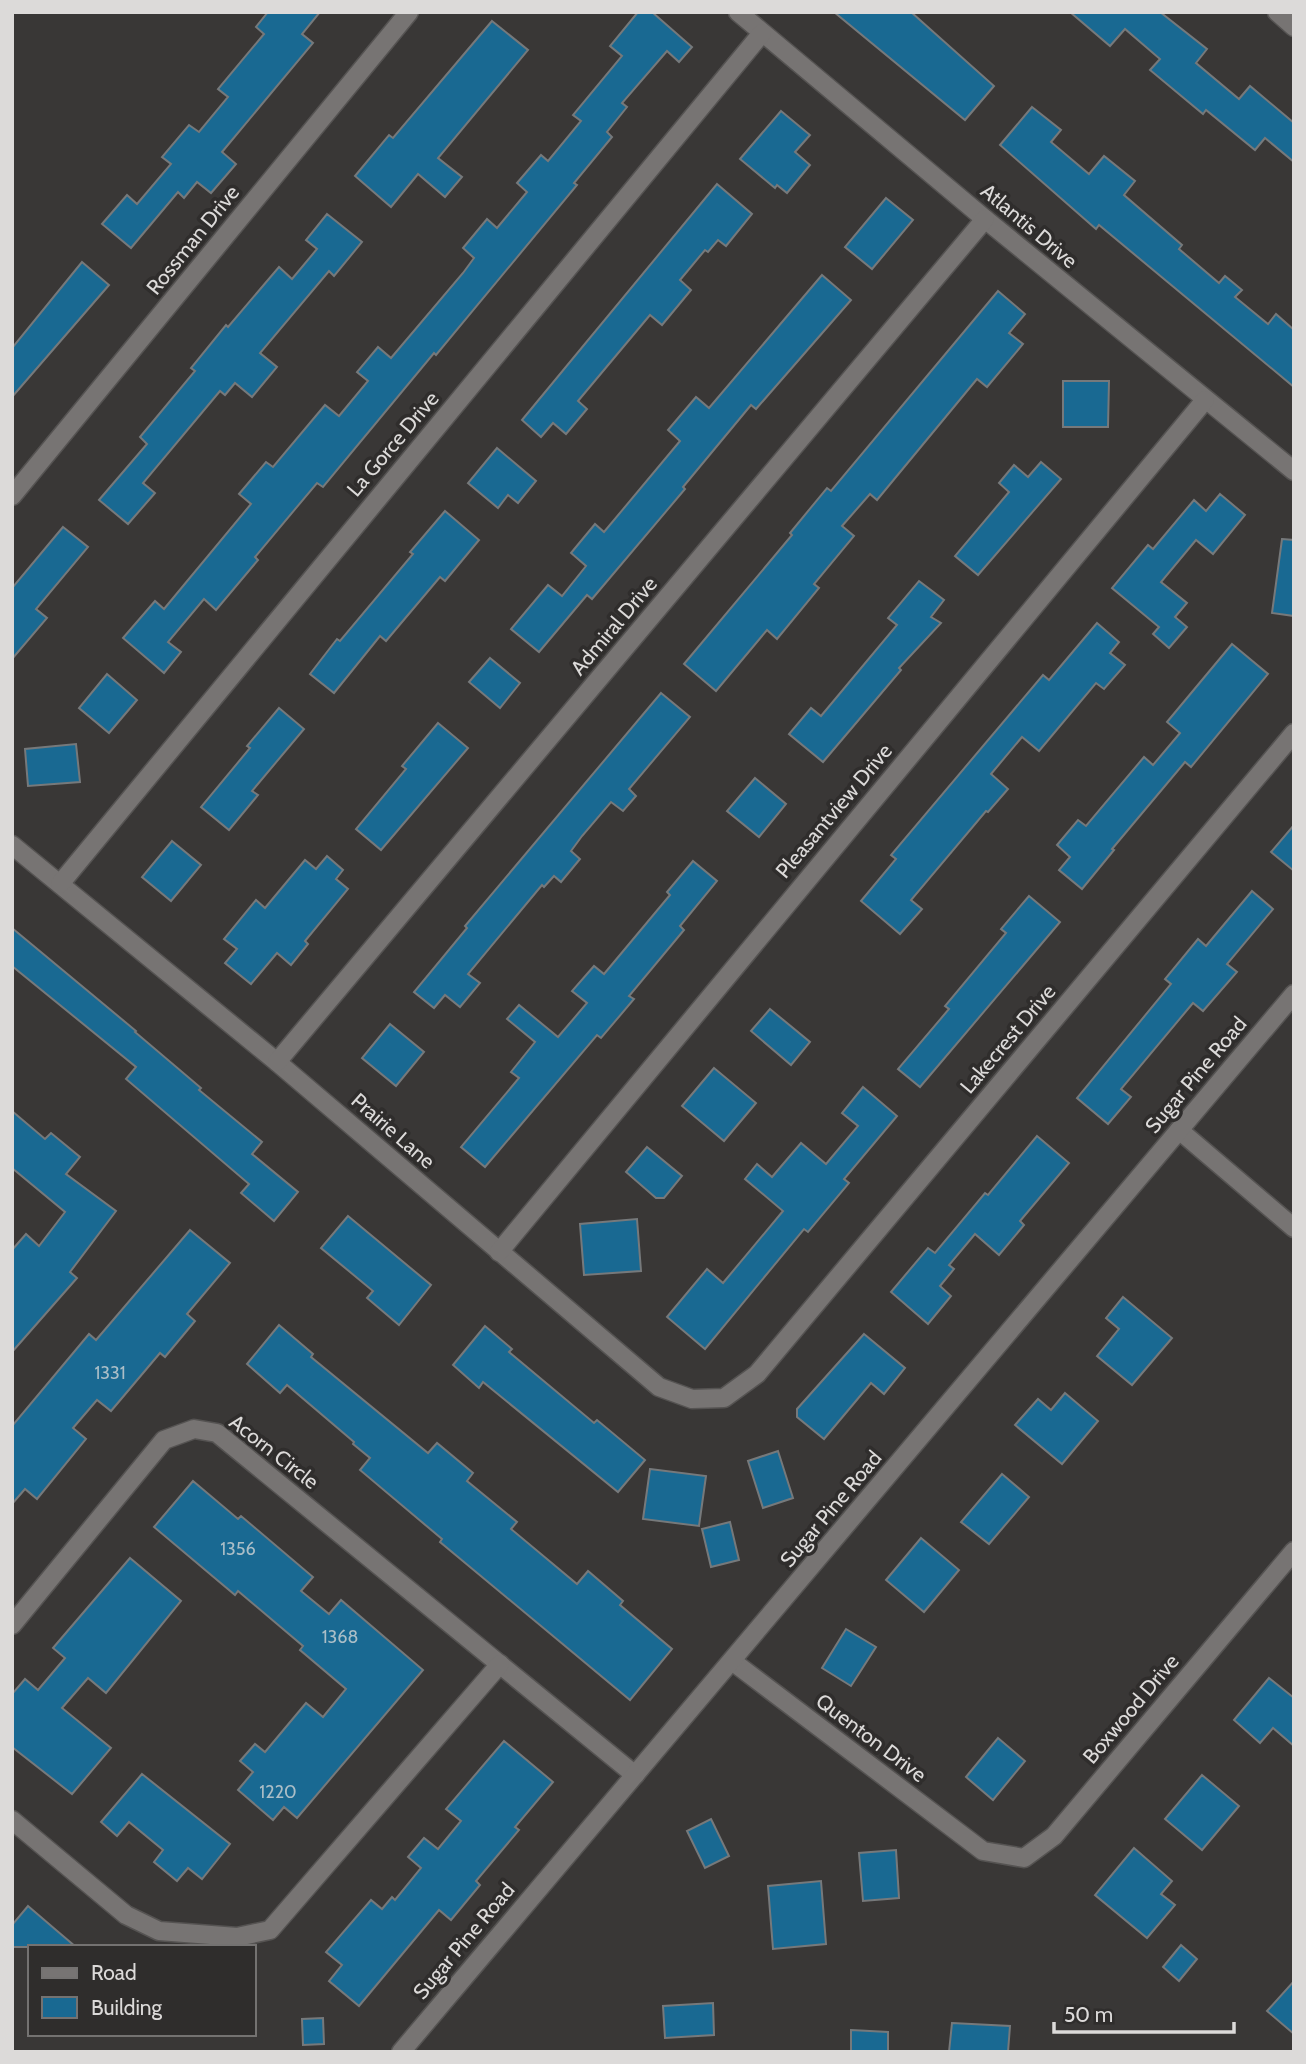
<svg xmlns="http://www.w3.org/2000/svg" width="1306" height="2064" font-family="Cabin,sans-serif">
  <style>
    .building { fill: #196992; stroke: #76797b; stroke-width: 2 }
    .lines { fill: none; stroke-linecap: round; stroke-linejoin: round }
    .minor-casing { stroke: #555352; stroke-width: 21 }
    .minor { stroke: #777473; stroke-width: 18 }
    .labels { text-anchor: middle; stroke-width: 7; stroke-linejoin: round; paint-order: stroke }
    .number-label { font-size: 18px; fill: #abbec7 }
    .street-label { font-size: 21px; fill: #dcdad9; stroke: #2f2d2c }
  </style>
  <rect width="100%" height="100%" fill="#393736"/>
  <g class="building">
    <path d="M268 12H320L302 34 313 43 222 152 236 164 211 193 197 182 184 198 178 192 131 248 102 224 127 195 137 204 171 164 162 157 189 125 199 132 228 97 218 89 264 34 256 27Z"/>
    <path d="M638 12H652L692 47 679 62 667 51 622 103 627 107 607 132 612 137 574 183 577 185 436 355 434 353 323 487 317 483 255 557 258 560 216 610 204 599 168 642 181 652 164 673 123 638 155 601 164 609 251 504 239 494 266 462 273 467 325 405 339 416 368 381 357 372 378 347 391 358 463 273 474 258 463 248 487 219 497 228 527 192 517 183 541 155 548 161 581 121 573 115 622 56 610 46Z"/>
    <path d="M834 12H911L994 86 965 120Z"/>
    <path d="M1070 12H1160L1207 49 1196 63 1239 99 1250 86 1294 123V162L1265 138 1255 150 1206 110 1203 114 1150 70 1160 59 1125 29 1110 46Z"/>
    <path d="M492 21 528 50 438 158 462 177 445 197 418 174 391 207 355 176 389 135 393 138Z"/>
    <path d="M1032 107 1061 130 1051 142 1089 174 1104 156 1135 181 1124 195 1182 245 1179 249 1219 283 1225 276 1242 290 1235 297 1268 324 1276 314 1294 330V387L1099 225 1096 229 1000 145Z"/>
    <path d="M781 111 810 135 795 152 810 165 787 193 777 185 775 188 740 159Z"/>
    <path d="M717 184 752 214 726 246 718 240 708 252 705 250 680 280 691 290 662 325 650 315 578 401 587 409 566 434 553 423 541 437 522 420Z"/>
    <path d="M886 198 913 220 872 269 845 247Z"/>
    <path d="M327 214 362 242 334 276 329 271 260 353 277 367 252 397 235 383 225 395 220 391 143 483 155 493 128 524 99 500 147 444 140 437 195 371 191 368 226 325 228 327 279 267 292 279 317 249 306 240Z"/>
    <path d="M82 262 109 285 12 397V348Z"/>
    <path d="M822 275 851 300 756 409 751 405 683 487 685 489 592 599 587 595 539 652 511 629 548 585 562 596 586 566 571 553 595 524 604 532 680 441 668 430 696 397 709 408Z"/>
    <path d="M998 291 1025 314 1009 333 1023 344 987 387 977 379 877 500 870 494 842 526 854 536 814 584 819 588 777 639 767 630 716 691 684 664 792 535 790 533 827 488 831 491Z"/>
    <path d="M1063 381H1109L1108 427H1063Z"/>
    <path d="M497 448 536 481 518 503 508 495 498 508 468 483Z"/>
    <path d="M1041 462 1061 479 978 575 955 556 1009 492 999 483 1014 465 1028 477Z"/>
    <path d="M1220 494 1245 515 1213 554 1196 540 1161 582 1187 603 1175 617 1187 627 1169 648 1153 634 1159 627 1112 588 1148 545 1153 549 1194 500 1206 511Z"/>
    <path d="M445 511 479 540 445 581 440 577 386 641 380 636 334 693 310 674 337 639 340 641 413 554 410 552Z"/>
    <path d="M63 527 88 547 36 609 47 618 12 659V588Z"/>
    <path d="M1282 539 1294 540V616L1272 613Z"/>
    <path d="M919 581 944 600 931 617 941 623 899 668 901 670 823 762 789 734 811 708 821 716 897 625 888 618Z"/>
    <path d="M1097 623 1119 642 1110 653 1125 665 1104 689 1096 683 1039 751 1022 737 991 774 1008 789 988 812 986 811 911 900 922 909 900 934 861 901 896 859 891 855 1043 675 1049 680Z"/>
    <path d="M1232 644 1268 674 1191 767 1185 762 1112 849 1114 850 1082 889 1059 870 1070 857 1057 845 1078 820 1086 826 1144 757 1153 765 1180 733 1167 722Z"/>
    <path d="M490 658 520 683 500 708 469 682Z"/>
    <path d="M107 674 137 700 109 733 79 708Z"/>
    <path d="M661 693 690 717 629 789 636 796 623 811 611 802 582 836 571 851 580 859 561 882 554 876 544 887 542 885 468 974 480 983 460 1007 445 995 434 1008 414 992 467 928 465 926Z"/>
    <path d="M279 708 304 729 252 791 258 795 229 830 201 807 250 748 247 746Z"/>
    <path d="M438 723 468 748 381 850 356 829 406 769 402 766Z"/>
    <path d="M76 744 80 782 28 786 25 749Z"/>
    <path d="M755 778 786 804 759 837 727 811Z"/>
    <path d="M1294 825V871L1271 852Z"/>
    <path d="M172 841 201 865 171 901 142 877Z"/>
    <path d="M327 856 343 870 336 879 348 889 305 941 308 944 291 965 277 953 251 984 225 963 237 949 224 939 256 900 265 908 305 860 316 869Z"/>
    <path d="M693 861 717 881 680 926 684 930 629 996 634 999 601 1038 597 1035 485 1167 461 1147 519 1078 511 1072 535 1042 507 1019 519 1005 558 1037 587 1003 572 991 594 966 604 974 670 895 667 892Z"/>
    <path d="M1252 891 1273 909 1227 964 1237 972 1203 1011 1193 1003 1121 1089 1131 1097 1108 1124 1077 1098 1171 984 1165 979 1198 939 1206 946Z"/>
    <path d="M1029 896 1060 922 920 1087 898 1069 949 1009 945 1006 1006 933 1001 929Z"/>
    <path d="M12 928 136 1031 135 1032 201 1088 199 1090 262 1142 252 1154 298 1192 274 1221 241 1193 249 1184 126 1079 136 1067 12 966Z"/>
    <path d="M770 1009 810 1042 791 1065 751 1031Z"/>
    <path d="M390 1024 424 1052 396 1086 362 1058Z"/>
    <path d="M714 1068 756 1103 724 1141 682 1106Z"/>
    <path d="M863 1087 897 1116 844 1179 849 1183 808 1232 804 1229 705 1349 667 1317 707 1269 723 1283 783 1211 745 1179 757 1164 772 1177 801 1143 826 1164 858 1126 842 1113Z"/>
    <path d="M12 1111 45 1139 51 1133 80 1157 66 1174 116 1211 70 1272 77 1278 12 1352V1250L26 1234 39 1246 65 1212 12 1168Z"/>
    <path d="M1037 1136 1069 1163 1020 1221 1024 1225 999 1255 975 1234 949 1265 954 1269 940 1286 951 1296 928 1324 891 1292 928 1248 935 1253 985 1193 988 1195Z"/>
    <path d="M647 1147 682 1176 664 1198H656L626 1172Z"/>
    <path d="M348 1216 431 1285 399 1325 367 1298 373 1291 321 1248Z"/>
    <path d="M637 1219 641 1271 584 1275 580 1224Z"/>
    <path d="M190 1230 230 1263 187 1314 195 1321 165 1357 160 1353 111 1411 97 1400 73 1428 86 1439 37 1499 25 1489 12 1504V1426L89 1334 96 1340Z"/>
    <path d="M1123 1297 1172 1338 1132 1385 1097 1356 1119 1329 1106 1318Z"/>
    <path d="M279 1325 313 1354 311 1357 428 1453 437 1443 473 1473 467 1481 517 1522 511 1529 577 1584 588 1571 623 1601 620 1605 672 1649 630 1700 440 1542 442 1539 360 1470 370 1458 353 1444 354 1442 287 1385 280 1393 247 1364Z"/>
    <path d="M485 1326 512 1349 509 1352 594 1423 597 1420 645 1460 618 1492 483 1382 479 1388 453 1365Z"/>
    <path d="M864 1334 905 1368 884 1394 871 1383 824 1439 797 1417V1409Z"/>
    <path d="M1065 1393 1098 1421 1062 1464 1015 1425 1038 1399 1051 1410Z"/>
    <path d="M778 1451 793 1498 763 1508 748 1461Z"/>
    <path d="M650 1469 706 1476 699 1526 643 1519Z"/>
    <path d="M1002 1474 1029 1497 989 1544 961 1522Z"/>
    <path d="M193 1481 238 1519 241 1516 313 1577 301 1591 329 1614 341 1600 423 1670 297 1818 284 1807 273 1820 238 1790 253 1772 240 1761 255 1744 265 1752 306 1703 323 1717 346 1689 300 1650 303 1646 238 1591 235 1595 154 1527Z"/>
    <path d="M730 1522 739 1560 711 1567 702 1529Z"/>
    <path d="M921 1538 959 1570 924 1612 886 1580Z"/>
    <path d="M130 1558 181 1601 106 1693 88 1678 62 1708 111 1748 72 1794 12 1747V1694L25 1679 38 1690 65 1658 53 1648Z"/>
    <path d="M846 1629 876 1647 851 1686 822 1668Z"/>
    <path d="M1269 1678 1294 1698V1746L1273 1728 1260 1743 1234 1720Z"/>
    <path d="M998 1738 1025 1761 993 1800 966 1777Z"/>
    <path d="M504 1741 553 1782 515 1827 519 1830 476 1881 480 1885 451 1920 439 1910 359 2006 329 1981 342 1965 326 1952 371 1900 382 1909 392 1897 395 1900 421 1868 408 1857 424 1838 438 1849 461 1821 446 1809Z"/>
    <path d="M142 1774 230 1844 202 1879 188 1868 177 1881 154 1862 163 1850 129 1822 117 1836 101 1822Z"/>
    <path d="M1202 1775 1239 1806 1202 1850 1165 1819Z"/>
    <path d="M711 1819 729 1856 705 1868 687 1831Z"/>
    <path d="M1134 1848 1172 1881 1161 1894 1175 1905 1147 1938 1095 1895Z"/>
    <path d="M896 1850 899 1898 863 1901 859 1853Z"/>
    <path d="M821 1881 826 1944 773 1949 768 1886Z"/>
    <path d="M28 1906 56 1930 76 1947H12V1925Z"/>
    <path d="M1181 1945 1197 1959 1179 1981 1163 1967Z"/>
    <path d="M1294 1981V2034L1267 2011Z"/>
    <path d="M713 2003 714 2035 665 2038 663 2006Z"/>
    <path d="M323 2018 324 2044 303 2045 302 2019Z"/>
    <path d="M952 2023 1010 2026 1008 2052H949Z"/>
    <path d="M851 2030 888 2032V2052H851Z"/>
  </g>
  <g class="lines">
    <g class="minor-casing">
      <g id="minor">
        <path d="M738 12 985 219 1294 471"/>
        <path d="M1277 12 1294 27"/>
        <path d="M12 496 409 12"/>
        <path d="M12 845 277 1062 659 1387 692 1399 724 1398 757 1374 1294 733"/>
        <path d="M60 884 762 33"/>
        <path d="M277 1062 985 219"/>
        <path d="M1179 1130 1294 1228"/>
        <path d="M499 1252 1205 400"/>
        <path d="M12 1625 164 1440 194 1429 217 1433 635 1775"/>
        <path d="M732 1661 983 1851 1024 1858 1054 1836 1294 1551"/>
        <path d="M12 1820 126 1915 159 1931 237 1937 270 1930 500 1664"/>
        <path d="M401 2052 1294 994"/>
      </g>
    </g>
    <use href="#minor" class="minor"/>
  </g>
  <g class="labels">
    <g class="number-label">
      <text x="110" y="1379">1331</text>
      <text x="238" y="1555">1356</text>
      <text x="340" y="1643">1368</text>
      <text x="278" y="1798">1220</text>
    </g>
    <g class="street-label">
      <text transform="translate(1029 226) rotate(40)" y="7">Atlantis Drive</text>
      <text transform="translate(193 240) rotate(-51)" y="7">Rossman Drive</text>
      <text transform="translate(393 444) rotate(-50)" y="7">La Gorce Drive</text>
      <text transform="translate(614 626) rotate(-50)" y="7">Admiral Drive</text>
      <text transform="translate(834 811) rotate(-50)" y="7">Pleasantview Drive</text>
      <text transform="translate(1008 1039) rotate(-50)" y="7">Lakecrest Drive</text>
      <text transform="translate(1196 1075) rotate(-50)" y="7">Sugar Pine Road</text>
      <text transform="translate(393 1131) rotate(41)" y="7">Prairie Lane</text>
      <text transform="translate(274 1452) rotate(38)" y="7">Acorn Circle</text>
      <text transform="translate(831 1509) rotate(-50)" y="7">Sugar Pine Road</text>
      <text transform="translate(1131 1709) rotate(-50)" y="7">Boxwood Drive</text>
      <text transform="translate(871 1738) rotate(37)" y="7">Quenton Drive</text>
      <text transform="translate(464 1941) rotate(-50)" y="7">Sugar Pine Road</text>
    </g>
  </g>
  <rect width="1306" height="2064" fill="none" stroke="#dcdad9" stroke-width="28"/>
  <rect x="28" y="1945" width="228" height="91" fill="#2f2d2c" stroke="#747271" stroke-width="2"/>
  <rect x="42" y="1968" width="35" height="10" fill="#777473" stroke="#747271" stroke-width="2"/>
  <text x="91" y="1980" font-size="21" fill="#dcdad9">Road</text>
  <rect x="42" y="1997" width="35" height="21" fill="#196992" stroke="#747271" stroke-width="2"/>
  <text x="91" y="2015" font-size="21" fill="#dcdad9">Building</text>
  <path d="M1054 2022v10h180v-10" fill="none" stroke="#dcdad9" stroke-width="3.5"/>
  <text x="1064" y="2022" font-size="21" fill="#dcdad9" stroke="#2f2d2c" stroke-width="5" paint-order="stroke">50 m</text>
</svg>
